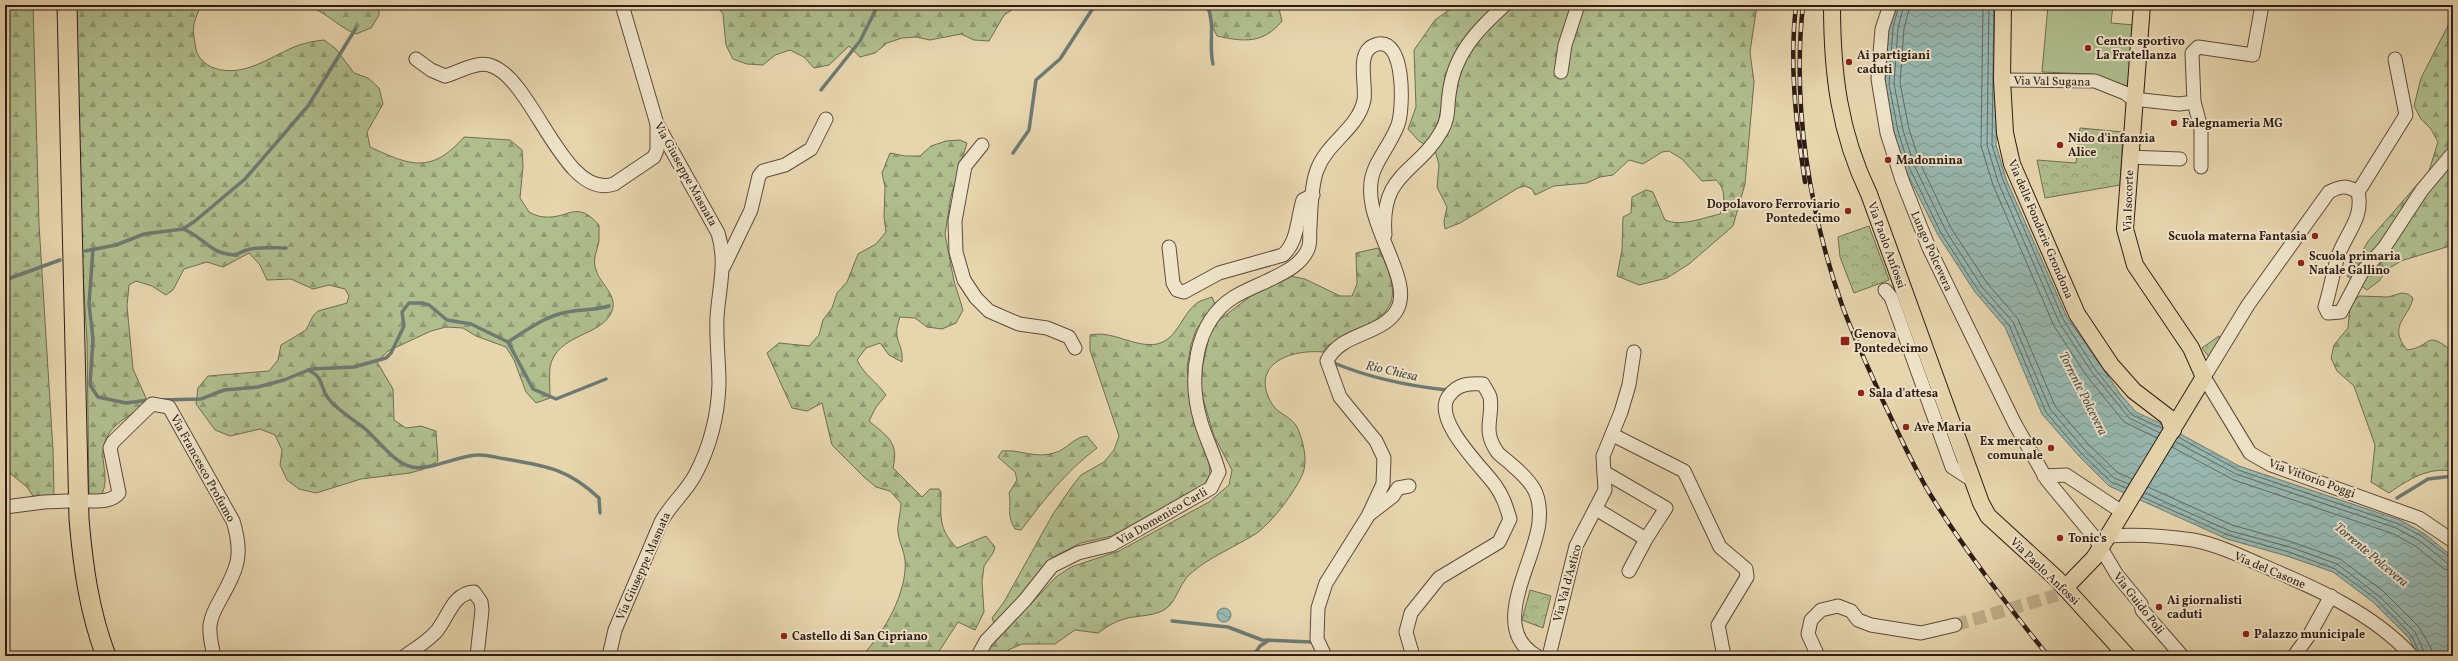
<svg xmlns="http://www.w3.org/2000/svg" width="2458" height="661" viewBox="0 0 2458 661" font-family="Vollkorn,serif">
	<defs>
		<pattern id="forest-firs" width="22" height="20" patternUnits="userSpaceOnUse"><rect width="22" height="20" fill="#b0be8e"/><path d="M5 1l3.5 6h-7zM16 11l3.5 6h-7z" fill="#909a73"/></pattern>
		<pattern id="park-crowns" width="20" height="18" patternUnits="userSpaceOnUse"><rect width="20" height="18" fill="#b0be8e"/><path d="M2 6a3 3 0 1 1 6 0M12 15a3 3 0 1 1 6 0" fill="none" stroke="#909a73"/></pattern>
		<pattern id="water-waves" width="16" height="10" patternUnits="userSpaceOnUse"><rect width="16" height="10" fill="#98b8b1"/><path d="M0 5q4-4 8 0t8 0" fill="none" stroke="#7c958f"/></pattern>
	</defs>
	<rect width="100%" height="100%" fill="#e7d5ae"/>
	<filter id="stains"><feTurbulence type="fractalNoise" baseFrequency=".005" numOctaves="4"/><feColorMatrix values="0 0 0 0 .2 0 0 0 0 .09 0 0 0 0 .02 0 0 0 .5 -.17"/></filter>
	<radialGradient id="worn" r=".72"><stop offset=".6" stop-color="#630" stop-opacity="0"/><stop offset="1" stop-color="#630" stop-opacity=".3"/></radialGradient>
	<g fill="url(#forest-firs)" stroke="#706d50">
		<path d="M5,5H33L39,224L53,450L54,497L33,496L27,487L5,469Z"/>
		<path d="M75,5H201C192,26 192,27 196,49C198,58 205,65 214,68C243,78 268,58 294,47C304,43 314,41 324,40L336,49L354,73L368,78L379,88L383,104L367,132L370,147C409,165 431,175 464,137L510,140L522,150L523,166L520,198L529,212C533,214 539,217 544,217C570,219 576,199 599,225C599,230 599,236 599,241C597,252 592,259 596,270C600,284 618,295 612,311C602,337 557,333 550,367C549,377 550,388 550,398L536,403L526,392L514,360L506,347L476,336L463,328L446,327L431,331L388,351L377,362L393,389L394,420L406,428L421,426L436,431L438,461L424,469L410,473L361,479L316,493L299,489L287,480L280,465L282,450L275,435L260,429L230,436L215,430L196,404L198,388L208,376L269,371L278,360L281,345L306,330L313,316L318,311L347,303L349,296L345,289L329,285L313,289L291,279L267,280L260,265L249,253L223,267L207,262L184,269L173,290L166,295L152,286L136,281L129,285L127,306L133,369L146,398C139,415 115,419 107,437C96,458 112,475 101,496H89L87,340L78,193Z"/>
		<path d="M303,5H379V15L371,28L356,34C336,26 324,9 303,5Z"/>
		<path d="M716,5H1020L1004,15L989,41L974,40L961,34L930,40L916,37L902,38L887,43L875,53L860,57L849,46L829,65L814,68L804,57L790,50L775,55L763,65L747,64L733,59L726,45L723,14Z"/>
		<path d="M1209,5H1278L1282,21C1263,44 1244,42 1217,36L1211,23Z"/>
		<path d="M1456,5H1757L1750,52L1754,82L1745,184L1733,226L1689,264L1667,278L1639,285L1617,276L1622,250L1623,217L1631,213L1632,197L1646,190L1653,192L1665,220C1682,227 1702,218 1720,214C1725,202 1726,189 1716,180L1702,181L1682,159L1669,151L1662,152L1643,164L1629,160L1613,175L1600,177L1587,183L1554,186L1535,195L1532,189L1525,186L1518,188L1460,223L1445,229L1444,221L1447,207L1437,187L1439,165L1435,150L1419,141L1408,129L1416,107L1414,50L1435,20Z"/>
		<path d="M2453,16V245L2401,261L2388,269L2379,281L2367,290L2347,276L2369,240L2429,171L2438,142L2431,129L2421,119L2414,106L2421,78Z"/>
		<path d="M960,140L967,143L951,196L945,234L954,281L963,310L956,323L942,329L927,327L915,318L900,317C891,342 904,342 902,362L889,355L880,343L866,348L857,360C865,376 876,381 886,395L876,407L869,421C888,437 899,442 893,468L922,497L930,489H939L941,492C941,517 938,529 957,548L986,536L995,547L993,553L984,566L982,582L984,612L975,630L958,622L936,656H861C883,636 908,591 905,560C904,550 899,542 898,533C897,524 901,512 901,503L890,491L876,487L864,477L832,445L822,403L807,411L792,408L767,353L779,343L809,346L819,335L823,320L832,308L837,293L847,282L858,254L876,244L886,232L884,217L885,187L882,173L890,153L905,156H920L931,146L946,141Z"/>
		<path d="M1378,248C1413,316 1380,316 1327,346L1323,352C1289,349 1249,365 1272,404C1278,414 1292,417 1297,427C1303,440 1308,460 1303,473C1295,492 1273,521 1257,533C1235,547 1209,557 1190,574C1180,583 1177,599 1168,607C1157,617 1137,615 1124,619C1114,622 1106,627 1098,633L1075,630L1055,644H1022L1008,650L1006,656H982L1056,577L1071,567L1119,551L1209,502L1229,485L1232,470L1214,436L1201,392L1202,369L1209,336L1218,321L1252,295L1290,276L1305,279L1340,296H1352L1357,284L1356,253Z"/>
		<path d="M2402,293L2408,294L2413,298C2409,318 2387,325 2407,350C2433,347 2424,328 2453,352V471C2428,467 2409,479 2389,493L2371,482L2375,445L2354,386L2337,371L2331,358L2334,345L2348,328L2350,306L2359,296L2388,297Z"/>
		<path d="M1212,297L1215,304L1196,330L1191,345L1187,367L1194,418L1209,459L1210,474L1205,484L1112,536L1081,543L1055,556L1046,564L1032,584L994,623L992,618L1004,602L1053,514L1073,485L1081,475L1104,462L1114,450L1119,436L1090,350V335C1113,330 1134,348 1157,344C1178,339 1181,315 1197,303C1201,300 1207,299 1212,297Z"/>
		<path d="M1087,436L1097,448C1066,471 1044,500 1021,530L1015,529C1006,516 1012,506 1009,493L1017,480L1015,472L998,457L1002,451C1020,449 1035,459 1054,453C1067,450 1073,437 1087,436Z"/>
	</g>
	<g fill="url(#park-crowns)" stroke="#706d50">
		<path d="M2080,128L2123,132L2120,185L2045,198L2037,160L2076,163Z"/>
		<path d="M1869,226L1889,280L1854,293L1840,257L1838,237Z"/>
		<path d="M2219,336L2221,339L2209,357L2202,348Z"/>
		<path d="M1530,590L1551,596L1543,628L1522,620Z"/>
	</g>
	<path fill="#b0be8e" stroke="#706d50" d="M2048,5H2113L2111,23L2134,25L2130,87L2091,74L2042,72Z"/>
	<g fill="url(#water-waves)" stroke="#6e7a72">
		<path d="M1896,5H1998L1996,145L2006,179L2067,317L2121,395L2136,412L2164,425L2239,466L2400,520L2425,534L2453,557V656H2418L2409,638L2373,602L2333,572L2287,556L2227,539L2109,486L2078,455L2042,414L2005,327L1975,292L1938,235L1905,169L1894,133L1885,84L1889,26Z"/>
		<circle cx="1224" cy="615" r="7"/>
	</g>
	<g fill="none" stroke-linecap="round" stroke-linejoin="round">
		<g stroke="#646a62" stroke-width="1">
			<path d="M1899,5L1893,27L1889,84L1898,131L1909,167L1941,233L1978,290L2009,325L2046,412L2081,453L2111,482L2126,488"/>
			<path d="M1904,5L1898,28L1894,84L1903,130L1914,165L1946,231L1982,287L2013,322L2050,409L2084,449L2114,478L2129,484"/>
			<path d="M1910,5L1904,29L1900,83L1909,129L1920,163L1951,228L1987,283L2018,319L2055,406L2089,445L2117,472L2132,479"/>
			<path d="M1983,5L1981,146L1993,185L2054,326L2086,375L2124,422L2157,438"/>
			<path d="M1989,5L1987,145L1998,182L2059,322L2091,371L2129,418L2160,433"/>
			<path d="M1994,5L1992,145L2003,180L2063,319L2095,369L2132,415L2162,428"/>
			<path d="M2178,437L2238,470L2399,524L2423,537L2453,560"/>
			<path d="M2176,442L2236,474L2396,528L2420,541L2447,563L2453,565"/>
			<path d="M2172,447L2234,480L2394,534L2417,547L2444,569L2453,571"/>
			<path d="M2148,487L2232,525L2292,542L2340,559L2383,591L2419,627L2431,648L2432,656"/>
			<path d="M2145,493L2230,531L2290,547L2337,564L2379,596L2415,632L2426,656"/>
			<path d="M2142,497L2228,535L2289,552L2335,569L2376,599L2411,635L2421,656"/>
		</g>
		<g stroke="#6e7a72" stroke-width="3.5">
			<path d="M1207,5C1216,25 1208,44 1213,64"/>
			<path d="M821,90L860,41L878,5"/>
			<path d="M1013,153L1029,130L1036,80L1060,59L1095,5"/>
			<path d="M183,229C207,239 209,254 236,255C251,245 269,248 286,248"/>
			<path d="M93,249L89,304L93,339L90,385L98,397L126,403L149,400"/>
			<path d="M85,251L116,245L144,234L183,229L195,221L245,179L308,106L356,28"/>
			<path d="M5,280L60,260"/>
			<path d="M508,342C526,331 542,318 563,313C578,309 593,311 609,306"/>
			<path d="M1334,363C1370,378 1409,386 1447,390"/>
			<path d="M308,370C325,378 319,386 328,398C337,410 351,418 363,427C378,439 392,462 412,467C429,471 457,456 477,455C486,454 497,458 506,459C547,466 568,469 599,498L600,513"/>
			<path d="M159,400L201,399L224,390L258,387L284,380L311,369L354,367L386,358L391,353L404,326L402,312L409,303H422L429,305L447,320L471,324L508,342L533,389L556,399L606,379"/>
			<path d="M2397,498L2428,479L2453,476"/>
			<path d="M1172,621L1228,627L1262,640L1311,642"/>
			<path d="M1253,656L1260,646L1269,640"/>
		</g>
		<path stroke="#c2b08f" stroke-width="13" stroke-dasharray="13 6" stroke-linecap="butt" d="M1955,625L2057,595"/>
		<defs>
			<g id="minor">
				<path d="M1890,5L1882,29L1878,79L1887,133L1902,180L1929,248L2015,424L2047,480L2095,538L2117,575L2141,604L2142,610L2182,656"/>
				<path d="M416,59L431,70L445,76C459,72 478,60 492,66C534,81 564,201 614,184L654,157L657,150V124"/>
				<path d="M1561,72L1565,45L1578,5"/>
				<path d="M2002,80L2095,81L2125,93L2133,99L2179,104L2194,102L2192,53L2198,47L2253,55L2262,5"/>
				<path d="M2194,102L2201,128V167"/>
				<path d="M982,145L965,166L955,221L956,252L964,280L976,298L989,311L1019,324L1047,328L1069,337L1075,348"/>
				<path d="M2453,153L2422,190L2384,248L2362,272L2341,312L2328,313L2325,307C2330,290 2333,273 2338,256C2346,233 2364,218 2358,192C2346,185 2341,186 2329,192L2248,305L2204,377L2250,453L2271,465L2419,518L2453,541"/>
				<path d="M2129,157L2180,159"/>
				<path d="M2358,192L2406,115L2395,59"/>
				<path d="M1385,235C1380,171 1418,174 1442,130C1449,118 1447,108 1449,95C1453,55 1477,30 1505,5"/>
				<path d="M1169,247L1173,283L1177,290L1184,292L1219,273L1283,255C1298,242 1297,219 1303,200L1313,195"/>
				<path d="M724,266L751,210L759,176L763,171L785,165L811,149L826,119"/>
				<path d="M1885,290L1891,297L1952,467L1972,480"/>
				<path d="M1613,435L1684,471L1720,547L1746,569L1747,577L1718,625L1724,656"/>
				<path d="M1604,472L1666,508L1646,539"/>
				<path d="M2044,476L2066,475L2122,512"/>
				<path d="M88,501C98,501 112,502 119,493L110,448L113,442L152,404L169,407L233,521C244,556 237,569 220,600C216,607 211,617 210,625C209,636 212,646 214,656"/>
				<path d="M5,507L44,502L68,501"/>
				<path d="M1596,509L1646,539L1629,571"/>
				<path d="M1371,513L1393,496L1398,488L1409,486"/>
				<path d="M2108,536C2136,534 2166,536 2193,540C2215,544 2239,555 2259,564C2313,587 2372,612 2412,656"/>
				<path d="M405,656C415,649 426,642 435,633C448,619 452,593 474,592L481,602L482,610L477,656"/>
				<path d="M609,656L615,630L661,522C670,505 686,492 695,475C710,447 718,416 719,384C719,362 716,340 717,317C719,288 727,262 718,233L657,124L622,5"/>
				<path d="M978,656L986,641L1025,600L1052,566L1078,553L1111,545L1211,488L1219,472C1214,454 1206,439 1201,422C1188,379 1194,322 1234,297C1244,291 1256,286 1267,281C1281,274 1301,266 1308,249C1311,243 1309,234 1310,227C1311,209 1311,186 1317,170C1327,142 1358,129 1364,100C1367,83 1354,49 1378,44C1405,39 1403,105 1399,121C1396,135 1381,154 1375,168C1353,216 1420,280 1395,313C1378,336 1340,333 1327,361L1340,397L1376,441L1384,458L1383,484L1368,516L1326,583L1318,608L1317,639L1325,656"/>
				<path d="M1413,656L1406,632L1411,613L1439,578L1499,542L1510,519C1506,506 1503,496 1495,485C1482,467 1433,421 1448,397C1457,384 1468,383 1483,384C1485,388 1489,393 1490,397C1494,417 1481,430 1498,453C1502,457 1508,461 1512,465C1532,482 1542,494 1539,522C1536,561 1487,629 1537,656"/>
				<path d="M1549,656L1576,546L1605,490L1603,456L1621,412L1629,385L1634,352"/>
				<path d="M1818,656L1808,634L1811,620L1821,610L1838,606L1851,611L1858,620L1871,625L1921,633L1955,625"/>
				<path d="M2294,656L2310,634L2331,596"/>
			</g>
			<g id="major">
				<path d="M1832,5C1832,73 1839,132 1869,194L1981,503L1988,516L2057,579L2127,656"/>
				<path d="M2003,5L2002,80L2005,133L2012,164L2077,314L2111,365L2134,391L2168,417L2173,430"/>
				<path d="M2065,588L2094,558L2108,536L2204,377L2191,348L2135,265L2125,229L2142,5"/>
			</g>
			<path id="highway" d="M67,5L79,519C83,566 89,611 106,656"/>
		</defs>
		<use href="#minor" stroke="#5e4a3a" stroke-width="15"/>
		<use href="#major" stroke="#301c13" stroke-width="18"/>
		<use href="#highway" stroke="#301c13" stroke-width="21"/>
		<use href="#minor" stroke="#efe4ca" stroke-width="13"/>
		<use href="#major" stroke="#e7d5ae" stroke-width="16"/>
		<use href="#highway" stroke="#e7d5ae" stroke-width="19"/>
		<defs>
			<g id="rail">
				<path d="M1796,5C1789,65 1796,123 1805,182"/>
				<path d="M1803,5C1792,104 1809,211 1842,305C1854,338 1869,369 1883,401C1898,432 1912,464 1930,494C1965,551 2006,603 2048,656"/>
			</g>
		</defs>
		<use href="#rail" stroke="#301c13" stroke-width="4.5"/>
		<use href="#rail" stroke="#efe4ca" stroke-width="3" stroke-dasharray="9" stroke-linecap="butt"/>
	</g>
	<g fill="#8f2418" stroke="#efe4ca" stroke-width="1.5">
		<circle cx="2088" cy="48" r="4"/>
		<circle cx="1849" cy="62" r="4"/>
		<circle cx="2174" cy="123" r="4"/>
		<circle cx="2060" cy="145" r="4"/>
		<circle cx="1888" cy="160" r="4"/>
		<circle cx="1848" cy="211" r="4"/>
		<circle cx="2315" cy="236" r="4"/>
		<circle cx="2301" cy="263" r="4"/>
		<rect x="1840" y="336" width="10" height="10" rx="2"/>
		<circle cx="1861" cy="393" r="4"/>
		<circle cx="1906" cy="427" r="4"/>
		<circle cx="2051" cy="448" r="4"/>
		<circle cx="2060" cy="538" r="4"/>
		<circle cx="2159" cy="607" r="4"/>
		<circle cx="2246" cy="634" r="4"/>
		<circle cx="784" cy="636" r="4"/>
	</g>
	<g text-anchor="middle" stroke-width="4" stroke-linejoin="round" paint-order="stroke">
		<g font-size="12" font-weight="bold" fill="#301c13" stroke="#efe4ca" text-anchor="start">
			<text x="2096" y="45">Centro sportivo<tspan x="2096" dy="14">La Fratellanza</tspan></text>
			<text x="1857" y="59">Ai partigiani<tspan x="1857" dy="14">caduti</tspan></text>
			<text x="2182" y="127">Falegnameria MG</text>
			<text x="2068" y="142">Nido d'infanzia<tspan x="2068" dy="14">Alice</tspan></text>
			<text x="1896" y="164">Madonnina</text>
			<text x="1840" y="208" text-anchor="end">Dopolavoro Ferroviario<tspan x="1840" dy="14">Pontedecimo</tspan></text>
			<text x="2307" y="240" text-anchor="end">Scuola materna Fantasia</text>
			<text x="2309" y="260">Scuola primaria<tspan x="2309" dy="14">Natale Gallino</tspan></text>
			<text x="1854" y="338">Genova<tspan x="1854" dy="14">Pontedecimo</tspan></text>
			<text x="1869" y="397">Sala d'attesa</text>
			<text x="1914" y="431">Ave Maria</text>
			<text x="2043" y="445" text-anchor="end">Ex mercato<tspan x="2043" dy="14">comunale</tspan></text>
			<text x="2068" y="542">Tonic's</text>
			<text x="2167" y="604">Ai giornalisti<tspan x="2167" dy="14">caduti</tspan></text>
			<text x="2254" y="638">Palazzo municipale</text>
			<text x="792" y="640">Castello di San Cipriano</text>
		</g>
		<g font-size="12" fill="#301c13" stroke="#efe4ca">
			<text transform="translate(2052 81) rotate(1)" y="4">Via Val Sugana</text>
			<text transform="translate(686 174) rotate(61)" y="4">Via Giuseppe Masnata</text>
			<text transform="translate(2128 201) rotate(-88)" y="4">Via Isocorte</text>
			<text transform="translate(2041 229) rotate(67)" y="4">Via delle Fonderie Grondona</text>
			<text transform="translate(1887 245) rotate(70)" y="4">Via Paolo Anfossi</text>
			<text transform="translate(1932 251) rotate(66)" y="4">Lungo Polcevera</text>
			<text transform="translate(203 468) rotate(61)" y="4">Via Francesco Profumo</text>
			<text transform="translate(2312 478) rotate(20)" y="4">Via Vittorio Poggi</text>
			<text transform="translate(1162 516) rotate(-30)" y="4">Via Domenico Carli</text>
			<text transform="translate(643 566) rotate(-66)" y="4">Via Giuseppe Masnata</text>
			<text transform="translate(2270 570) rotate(23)" y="4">Via del Casone</text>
			<text transform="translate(2045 571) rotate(44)" y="4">Via Paolo Anfossi</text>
			<text transform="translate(1567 583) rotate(-75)" y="4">Via Val d'Astico</text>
			<text transform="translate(2139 603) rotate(52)" y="4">Via Guido Poli</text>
		</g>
		<g font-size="13" font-style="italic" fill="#4f4b42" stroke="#efe4ca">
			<text transform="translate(1392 370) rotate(13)" y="5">Rio Chiesa</text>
			<text transform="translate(2084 393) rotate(63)" y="5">Torrente Polcevera</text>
			<text transform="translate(2372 554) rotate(40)" y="5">Torrente Polcevera</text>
		</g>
	</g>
	<rect width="2458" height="661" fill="none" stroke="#e7d5ae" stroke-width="20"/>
	<rect x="6" y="6" width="2446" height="649" fill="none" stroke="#301c13" stroke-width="2"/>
	<rect x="10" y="10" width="2438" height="641" fill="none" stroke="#301c13"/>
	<rect width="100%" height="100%" filter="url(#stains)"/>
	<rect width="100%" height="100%" fill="url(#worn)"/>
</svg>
